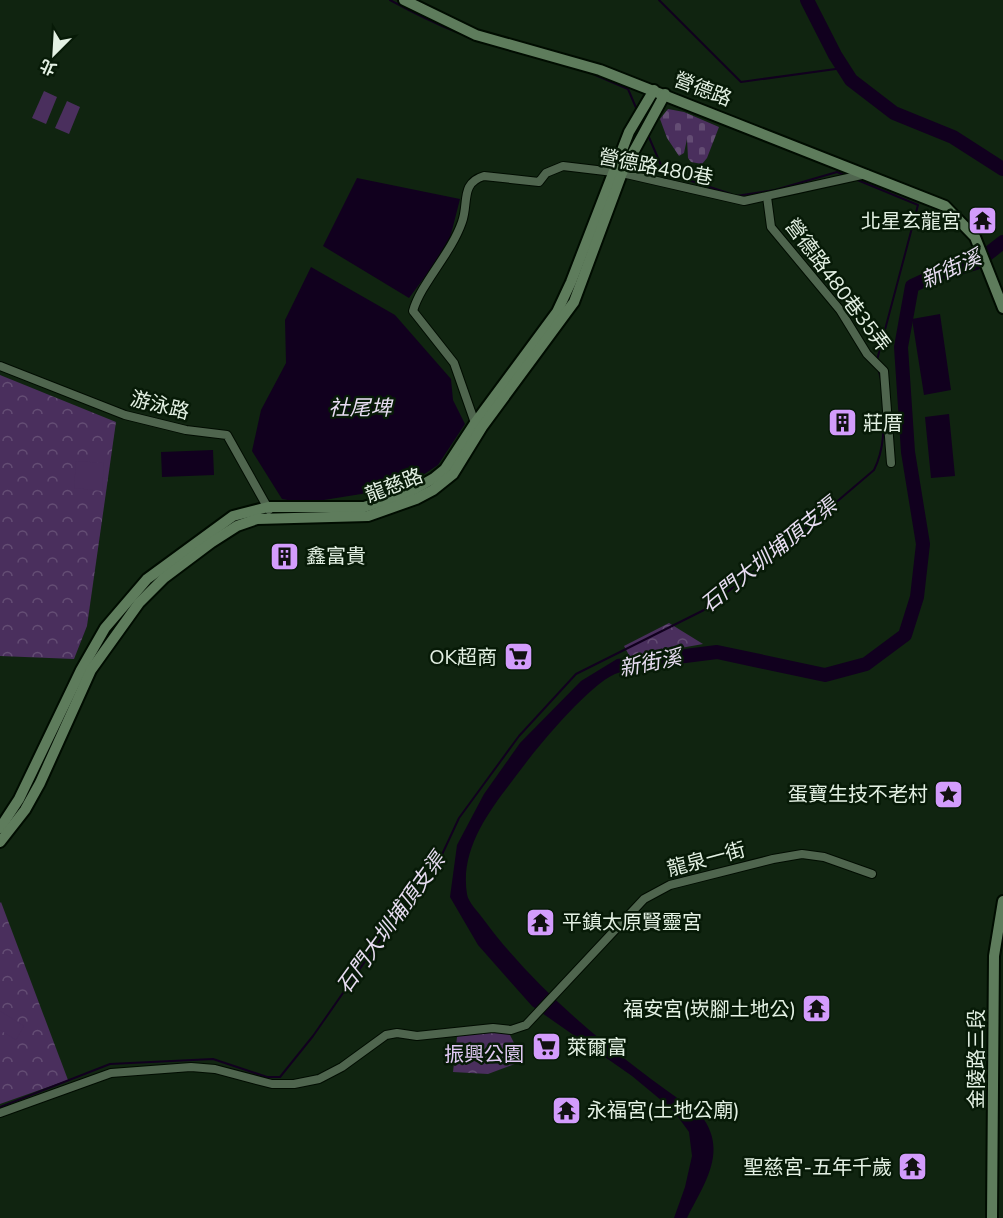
<svg xmlns="http://www.w3.org/2000/svg" width="1003" height="1218" viewBox="0 0 1003 1218" font-family="'Nunito Sans','Noto Sans TC',sans-serif">
	<defs>
		<pattern id="cemetery-stones" width="16" height="16" patternUnits="userSpaceOnUse" patternTransform="scale(1.5)"><rect width="16" height="16" fill="#4a2f5d"/><path d="M2 7V4a2 2 0 0 1 4 0v3zM10 15v-3a2 2 0 0 1 4 0v3z" fill="#644d74"/></pattern>
		<pattern id="park-crowns" width="20" height="18" patternUnits="userSpaceOnUse" patternTransform="scale(1.5)"><rect width="20" height="18" fill="#4a2f5d"/><path d="M2 6a3 3 0 1 1 6 0M12 15a3 3 0 1 1 6 0" fill="none" stroke="#644d74"/></pattern>
	</defs>
	<rect width="100%" height="100%" fill="#102410"/>
	<path fill="url(#cemetery-stones)" d="M668,109L684,112L719,127L707,158L702,164L691,162L688,158L687,139L684,153L679,156L667,138L660,119Z"/>
	<g fill="url(#park-crowns)">
		<path d="M0,375L116,422L87,626L74,659L0,656Z"/>
		<path d="M669,623L703,644L630,657L624,646Z"/>
		<path d="M1,902L68,1080L0,1104V903Z"/>
		<path d="M504,1032L509,1033L523,1061L488,1074L453,1072L457,1037L461,1033Z"/>
	</g>
	<g fill="#4a2f5d">
		<path d="M44,91L57,97L46,124L32,118Z"/>
		<path d="M67,101L80,107L69,134L55,128Z"/>
		<path d="M76,461L104,463L102,491L74,488Z"/>
		<path d="M0,1011L24,1026L16,1040L0,1030Z"/>
	</g>
	<g fill="#11001e">
		<path d="M357,178L460,199L448,246L409,298L323,246Z"/>
		<path d="M311,267L395,315L451,379L453,400L465,424L438,465L405,487L305,503L282,499L252,451L261,410L286,363L285,320Z"/>
		<path d="M940,314L951,390L924,395L912,319Z"/>
		<path d="M949,414L955,476L931,478L925,417Z"/>
		<path d="M213,450L214,475L162,477L161,452Z"/>
		<path d="M688,649L686,660C664,665 636,666 615,674C589,685 539,745 522,768C495,804 459,845 467,894C468,902 479,913 484,920C541,997 621,1059 700,1114C729,1150 705,1182 687,1218H674L685,1187L692,1156L689,1132L673,1110L632,1076L532,1006L478,945L450,897L457,845L484,794L520,743L581,681L617,659Z"/>
	</g>
	<g fill="none" stroke-linecap="round" stroke-linejoin="round">
		<g stroke="#11001e" stroke-width="2">
			<path d="M390,0C436,25 477,43 528,55"/>
			<path d="M659,0L741,82L843,68"/>
			<path d="M586,71L628,89L637,110"/>
			<path d="M648,135L664,172L731,194"/>
			<path d="M855,179L918,205L877,360"/>
			<path d="M736,196L775,190L837,172L847,176"/>
			<path d="M878,368L882,383"/>
			<path d="M0,1107L110,1064L213,1059L267,1077H280L313,1036L428,871L439,861L459,818L519,736L576,674L704,610L766,562L874,470C885,448 884,425 883,401"/>
		</g>
		<g stroke="#11001e" stroke-width="14">
			<path d="M807,0L835,55L851,80L894,113L953,137L1003,169"/>
			<path d="M669,658L717,652L825,675L866,664L905,635L917,597L923,544L908,452L901,347L912,286L940,273L976,263L1003,242"/>
		</g>
		<defs>
			<g id="street">
				<path d="M767,197L771,227L840,310L867,354L884,371L891,463"/>
				<path d="M0,366L125,415L186,430L227,435L269,510"/>
				<path d="M478,425L475,423L454,363L413,311C421,283 451,254 462,222C469,203 460,183 484,176L539,182L546,173L563,166L622,173L744,201L866,174"/>
				<path d="M0,1113L111,1073L191,1067L215,1069L272,1084H294L319,1079L342,1067L386,1035L397,1033L417,1036L493,1028L511,1030L526,1025L644,899L670,885L773,859L802,854L824,857L872,874"/>
			</g>
			<g id="secondary">
				<path d="M404,0L476,35L600,70L945,206L975,237L1003,308"/>
				<path d="M0,828L19,799L81,670L105,628L147,579L233,516L268,507H364L408,493L434,478L445,469L475,423L557,312L571,282L629,132L654,90"/>
				<path d="M0,842L25,810L40,783L91,670L139,603L164,578L212,542L237,526L257,519L368,516L416,499L433,490L453,474L482,427L574,302L622,173L665,94"/>
				<path d="M992,1218L994,956L1003,901"/>
			</g>
		</defs>
		<use href="#street" stroke="#000c00" stroke-width="10"/>
		<use href="#secondary" stroke="#000c00" stroke-width="14"/>
		<use href="#street" stroke="#4f654e" stroke-width="8"/>
		<use href="#secondary" stroke="#5e7c5c" stroke-width="10"/>
	</g>
	<defs>
		<symbol id="temple-square" viewBox="-11 -11 22 22"><rect x="-9" y="-9" width="18" height="18" rx="4" fill="#d39cfc" stroke="#071a07"/><path d="M0-6L5-2H3V0L6.5 2.5H4V6H1.5V3h-3V6H-4V2.5H-6.5L-3 0V-2H-5Z" fill="#111"/></symbol>
		<symbol id="building-square" viewBox="-11 -11 22 22"><rect x="-9" y="-9" width="18" height="18" rx="4" fill="#d39cfc" stroke="#071a07"/><path d="M-4-6H4V6H1V3H-1V6H-4ZM-2.5-4.3h1.7v1.8h-1.7ZM.8-4.3h1.7v1.8H.8ZM-2.5-1h1.7V.8h-1.7ZM.8-1h1.7V.8H.8Z" fill="#111"/></symbol>
		<symbol id="supermarket-square" viewBox="-11 -11 22 22"><rect x="-9" y="-9" width="18" height="18" rx="4" fill="#d39cfc" stroke="#071a07"/><path d="M-6-5.5h2.5l.6 2H6L4.5 2H-2.5L-4.4-4H-6ZM-1.5 3.2a1.3 1.3 0 1 0 .1 0ZM3 3.2a1.3 1.3 0 1 0 .1 0Z" fill="#111"/></symbol>
		<symbol id="sight-square" viewBox="-11 -11 22 22"><rect x="-9" y="-9" width="18" height="18" rx="4" fill="#d39cfc" stroke="#071a07"/><path d="M0-6L1.8-2.2L6-1.7L2.9 1.2L3.7 5.4L0 3.3L-3.7 5.4L-2.9 1.2L-6-1.7L-1.8-2.2Z" fill="#111"/></symbol>
	</defs>
	<g fill-rule="evenodd">
		<use href="#temple-square" x="966" y="204" width="33" height="33"/>
		<use href="#building-square" x="826" y="406" width="33" height="33"/>
		<use href="#building-square" x="268" y="540" width="33" height="33"/>
		<use href="#supermarket-square" x="502" y="640" width="33" height="33"/>
		<use href="#sight-square" x="932" y="778" width="33" height="33"/>
		<use href="#temple-square" x="524" y="906" width="33" height="33"/>
		<use href="#temple-square" x="800" y="992" width="33" height="33"/>
		<use href="#supermarket-square" x="530" y="1030" width="33" height="33"/>
		<use href="#temple-square" x="550" y="1094" width="33" height="33"/>
		<use href="#temple-square" x="896" y="1150" width="33" height="33"/>
	</g>
	<g text-anchor="middle" stroke-width="5" stroke-linejoin="round" paint-order="stroke">
		<g font-size="20" fill="#e3f0e3" stroke="#071a07">
			<text transform="translate(703 89) rotate(21)" y="7">營德路</text>
			<text transform="translate(656 167) rotate(11)" y="7">營德路480巷</text>
			<text transform="translate(838 285) rotate(53)" y="7">營德路480巷35弄</text>
			<text transform="translate(160 405) rotate(14)" y="7">游泳路</text>
			<text transform="translate(394 485) rotate(-21)" y="7">龍慈路</text>
			<text transform="translate(706 859) rotate(-15)" y="7">龍泉一街</text>
			<text transform="translate(976 1059) rotate(-90)" y="7">金陵路三段</text>
		</g>
		<g font-size="20" fill="#e3f0e3" stroke="#071a07" text-anchor="end">
			<text x="961" y="228">北星玄龍宮</text>
			<text x="863" y="430" text-anchor="start">莊厝</text>
			<text x="306" y="563" text-anchor="start">鑫富貴</text>
			<text x="497" y="664">OK超商</text>
			<text x="928" y="801">蛋寶生技不老村</text>
			<text x="562" y="929" text-anchor="start">平鎮太原賢靈宮</text>
			<text x="796" y="1016">福安宮(崁腳土地公)</text>
			<text x="567" y="1054" text-anchor="start">萊爾富</text>
			<text x="587" y="1117" text-anchor="start">永福宮(土地公廟)</text>
			<text x="892" y="1174">聖慈宮-五年千歲</text>
		</g>
		<g font-size="20" fill="#e0c9f3" stroke="#071a07">
			<text x="484" y="1061">振興公園</text>
		</g>
		<g font-size="21" font-style="italic" fill="#e8ddf2" stroke="#071a07">
			<text transform="translate(951 269) rotate(-24)" y="7">新街溪</text>
			<text x="360" y="415">社尾埤</text>
			<text transform="translate(769 555) rotate(-39)" y="7">石門大圳埔頂支渠</text>
			<text transform="translate(650 663) rotate(-11)" y="7">新街溪</text>
			<text transform="translate(391 923) rotate(-54)" y="7">石門大圳埔頂支渠</text>
		</g>
	</g>
	<g transform="translate(54 54) rotate(204)" stroke="#071a07" stroke-width="4.5" paint-order="stroke">
	<path d="M0-4.5L10 22L0 15L-10 22Z" fill="#e3f0e3"/>
	<text y="-9" font-size="16" font-weight="bold" text-anchor="middle" fill="#e3f0e3">北</text>
	</g>
</svg>
